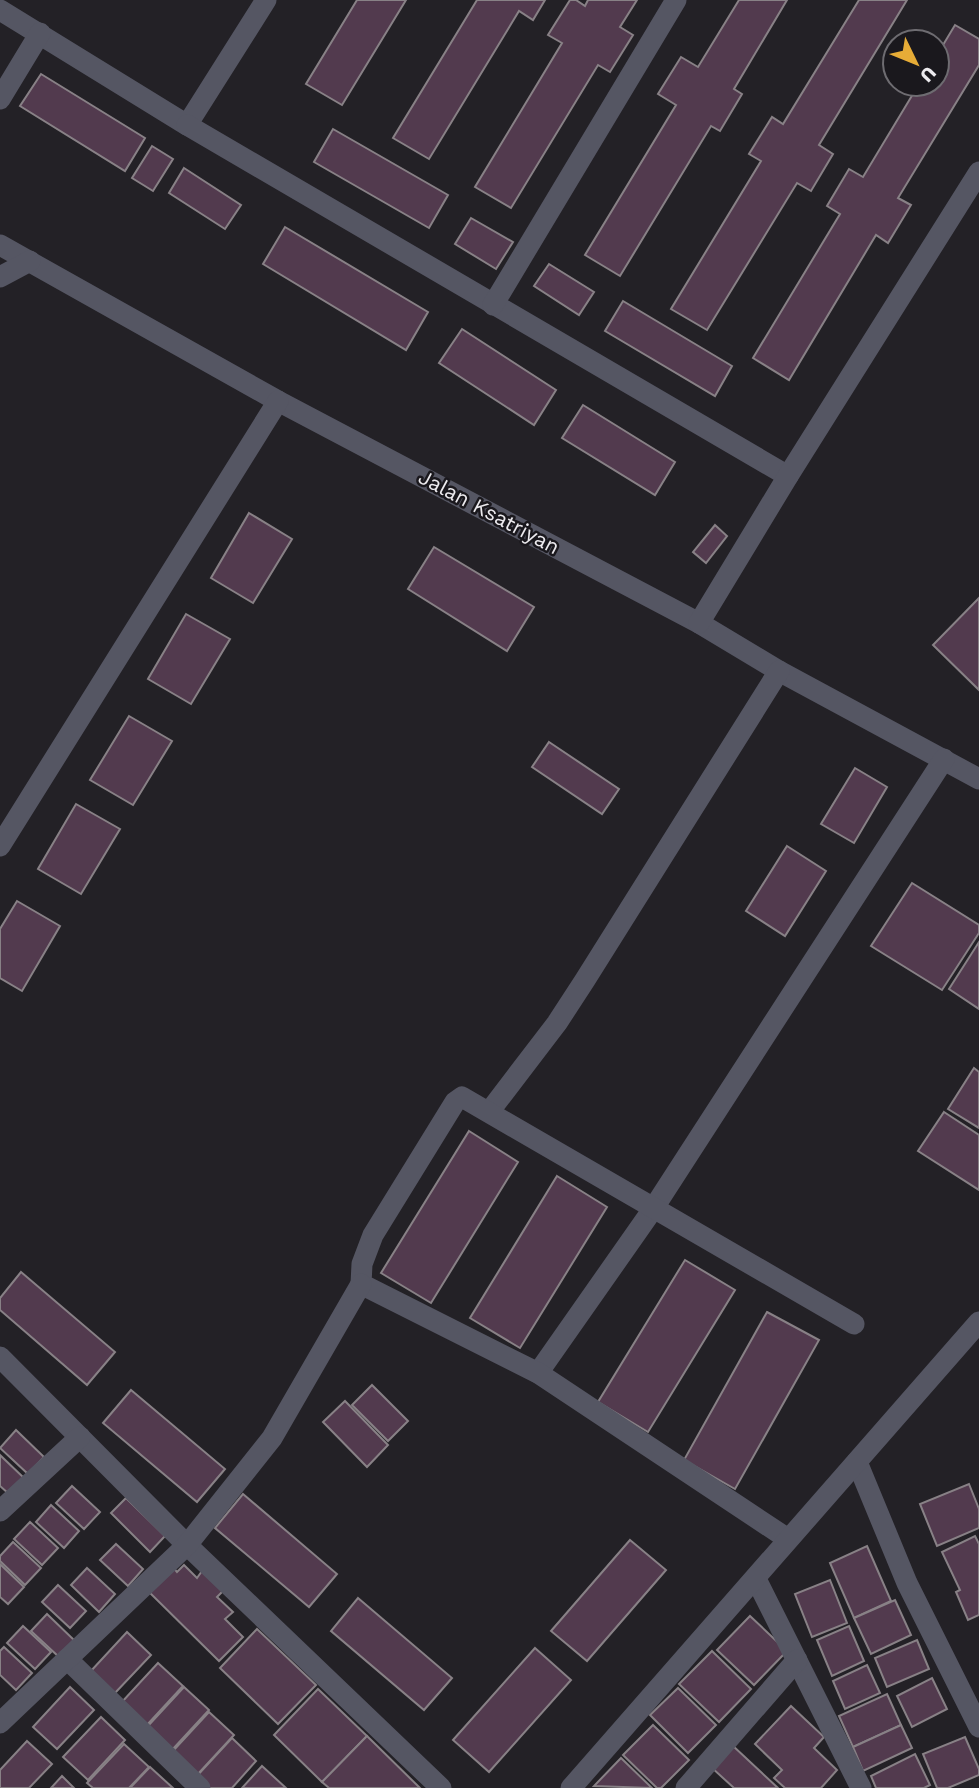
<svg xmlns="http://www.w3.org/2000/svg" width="979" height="1788" viewBox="0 0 979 1788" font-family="'Work Sans',sans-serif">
	<rect width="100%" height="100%" fill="#232126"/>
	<g fill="#523a4e" stroke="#888186" stroke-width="2">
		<path d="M357,0H406L342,105L306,84Z"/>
		<path d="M477,0H545L533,20L519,11L429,159L393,138Z"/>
		<path d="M570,0H576L585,6L588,0H637L620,27L633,35L610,72L598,65L511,208L475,187L562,43L548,35Z"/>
		<path d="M739,0H787L734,89L742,94L720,131L711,126L620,276L585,255L676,105L658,94L681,57L698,67Z"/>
		<path d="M859,0H907L819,145L833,154L811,191L797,183L707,330L671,309L761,161L749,154L772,117L783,124Z"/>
		<path d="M955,25L979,39V65L898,198L911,205L888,243L876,235L789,380L753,358L840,214L827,206L849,169L863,177L919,84H937V55Z"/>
		<path d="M41,74L145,138L125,171L20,106Z"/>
		<path d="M333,129L448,195L429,228L314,162Z"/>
		<path d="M152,146L173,159L153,191L132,178Z"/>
		<path d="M184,168L241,205L225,229L169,193Z"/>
		<path d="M471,218L513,242L496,269L455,244Z"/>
		<path d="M285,227L428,312L406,350L263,264Z"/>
		<path d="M549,264L594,292L579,315L534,286Z"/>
		<path d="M623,301L732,366L715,396L605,331Z"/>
		<path d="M462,329L556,390L534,425L439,363Z"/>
		<path d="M583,405L675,462L655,495L562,438Z"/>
		<path d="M249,513L292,539L253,603L211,578Z"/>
		<path d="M715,525L727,536L706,563L693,552Z"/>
		<path d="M434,547L534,607L507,651L408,589Z"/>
		<path d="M979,598V690L933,645Z"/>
		<path d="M186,614L230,639L191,704L148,679Z"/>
		<path d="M129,716L172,741L133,805L90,780Z"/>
		<path d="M549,742L619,789L602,814L532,767Z"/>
		<path d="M855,768L887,787L854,843L821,824Z"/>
		<path d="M76,804L120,829L81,894L38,869Z"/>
		<path d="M787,846L826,871L785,936L746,911Z"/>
		<path d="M912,883L979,925V933L942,990L871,946Z"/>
		<path d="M17,901L60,926L22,991L0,978V929Z"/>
		<path d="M979,942V1009L949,989Z"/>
		<path d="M974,1068L979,1072V1128L948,1109Z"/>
		<path d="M944,1112L979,1135V1190L918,1151Z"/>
		<path d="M469,1131L518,1162L431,1303L381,1273Z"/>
		<path d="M557,1176L607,1207L520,1348L470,1318Z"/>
		<path d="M685,1260L735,1290L648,1432L598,1402Z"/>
		<path d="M21,1272L115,1352L87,1385L0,1310V1298Z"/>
		<path d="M767,1312L819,1340L735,1489L684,1460Z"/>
		<path d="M372,1385L408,1421L388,1441L352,1405Z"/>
		<path d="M131,1390L225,1469L197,1502L103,1423Z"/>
		<path d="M345,1401L388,1445L367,1467L323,1422Z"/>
		<path d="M16,1430L44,1457L28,1474L0,1448Z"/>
		<path d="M0,1455L24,1478L9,1494L0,1486Z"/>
		<path d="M969,1484L979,1509V1528L937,1546L920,1504Z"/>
		<path d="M72,1486L100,1512L84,1529L56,1503Z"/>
		<path d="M243,1494L337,1574L309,1607L215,1528Z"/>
		<path d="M126,1498L165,1536L150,1552L111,1513Z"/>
		<path d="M51,1505L79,1531L64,1548L36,1522Z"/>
		<path d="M30,1522L58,1548L42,1565L14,1539Z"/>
		<path d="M975,1536L979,1544V1615L968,1620L956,1592L960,1590L942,1552Z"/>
		<path d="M630,1540L666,1570L587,1661L551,1631Z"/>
		<path d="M13,1542L41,1568L25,1585L0,1561V1556Z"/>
		<path d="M116,1544L143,1569L128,1586L100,1560Z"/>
		<path d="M867,1546L891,1601L854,1618L830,1563Z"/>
		<path d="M0,1564L24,1587L8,1604L0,1597Z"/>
		<path d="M184,1565L197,1578L202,1571L223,1591L217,1597L233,1612L225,1619L243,1637L219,1661L148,1591L172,1566L177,1572Z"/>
		<path d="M87,1568L115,1594L99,1612L71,1585Z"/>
		<path d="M830,1580L847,1623L812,1637L795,1594Z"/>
		<path d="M58,1585L86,1611L70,1628L42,1602Z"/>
		<path d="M358,1598L452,1678L424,1710L331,1631Z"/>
		<path d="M895,1600L911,1635L871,1654L854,1618Z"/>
		<path d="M47,1614L75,1641L59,1657L31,1631Z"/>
		<path d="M750,1616L787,1651L754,1685L717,1650Z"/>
		<path d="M23,1626L51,1652L35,1669L7,1643Z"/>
		<path d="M849,1626L864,1661L832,1676L817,1640Z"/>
		<path d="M257,1629L316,1685L278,1724L220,1668Z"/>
		<path d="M127,1632L151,1655L114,1694L90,1672Z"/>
		<path d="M917,1640L929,1669L887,1687L875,1658Z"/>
		<path d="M4,1647L32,1673L16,1690L0,1675V1651Z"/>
		<path d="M535,1648L571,1680L489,1772L453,1740Z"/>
		<path d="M712,1651L751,1689L719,1722L679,1684Z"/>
		<path d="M158,1663L183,1686L146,1726L121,1703Z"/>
		<path d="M867,1665L880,1693L845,1709L833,1681Z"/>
		<path d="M932,1678L947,1709L912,1727L897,1696Z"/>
		<path d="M70,1687L94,1710L57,1749L33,1727Z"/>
		<path d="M184,1687L209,1710L172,1750L147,1727Z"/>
		<path d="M678,1688L716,1725L688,1753L650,1715Z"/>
		<path d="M318,1689L367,1736L322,1782L274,1735Z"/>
		<path d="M887,1694L901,1725L853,1747L839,1716Z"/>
		<path d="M791,1706L824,1737L814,1748L837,1770L821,1788H785L774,1778L782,1770L755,1744Z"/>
		<path d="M209,1712L234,1735L197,1775L172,1752Z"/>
		<path d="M101,1717L125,1740L88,1780L63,1757Z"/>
		<path d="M653,1725L689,1760L661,1788H657L623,1755Z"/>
		<path d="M901,1725L912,1748L863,1771L853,1747Z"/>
		<path d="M367,1736L420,1788H329L322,1782Z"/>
		<path d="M965,1737L979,1769V1775L948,1788H937L923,1754Z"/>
		<path d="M232,1738L256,1761L232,1788H205L195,1778Z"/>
		<path d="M27,1741L52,1764L29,1788H0V1770Z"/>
		<path d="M124,1744L149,1767L129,1788H93L87,1783Z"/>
		<path d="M732,1745L778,1788H734L711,1767Z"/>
		<path d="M915,1754L930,1785L924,1788H876L871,1776Z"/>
		<path d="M621,1758L652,1788L594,1786Z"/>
		<path d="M262,1766L286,1788H242Z"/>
		<path d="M150,1767L173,1788H130Z"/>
		<path d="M62,1776L74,1788H51Z"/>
	</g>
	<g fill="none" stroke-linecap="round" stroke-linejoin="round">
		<g stroke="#555663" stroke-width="21">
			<path d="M0,10L187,125L266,0"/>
			<path d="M0,99L40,33"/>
			<path d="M187,125L788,476"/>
			<path d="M0,245L278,401L699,623L779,671L979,779"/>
			<path d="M0,277L30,261"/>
			<path d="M493,305L676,0"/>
			<path d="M699,623L788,476L979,172"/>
			<path d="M0,846L278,401"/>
			<path d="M489,1112L557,1023L585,980L779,671"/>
			<path d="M0,1357L187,1545L441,1788"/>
			<path d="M538,1373L653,1209L944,759"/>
			<path d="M857,1462L907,1583L979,1727"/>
			<path d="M0,1511L80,1437"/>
			<path d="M788,1539L538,1373L361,1284L362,1264L373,1235L455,1102L462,1097L854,1324"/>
			<path d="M756,1579L861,1788"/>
			<path d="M67,1659L200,1788"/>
			<path d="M0,1723L187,1545L272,1438L361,1284"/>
			<path d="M571,1788L979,1322"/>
			<path d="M686,1788L797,1660"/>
		</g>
	</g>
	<g text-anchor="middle" stroke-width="5" stroke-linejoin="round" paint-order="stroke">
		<g font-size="21" fill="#eceaee" stroke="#1a181d">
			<text transform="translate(489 512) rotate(28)" y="7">Jalan Ksatriyan</text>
		</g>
	</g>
	<g transform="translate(916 63) rotate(133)"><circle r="33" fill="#1a181d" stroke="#6e6c71" stroke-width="2"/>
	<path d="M0-5L12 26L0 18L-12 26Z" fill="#e7ac37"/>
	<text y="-10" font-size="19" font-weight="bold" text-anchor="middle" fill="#eceaee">U</text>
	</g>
</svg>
